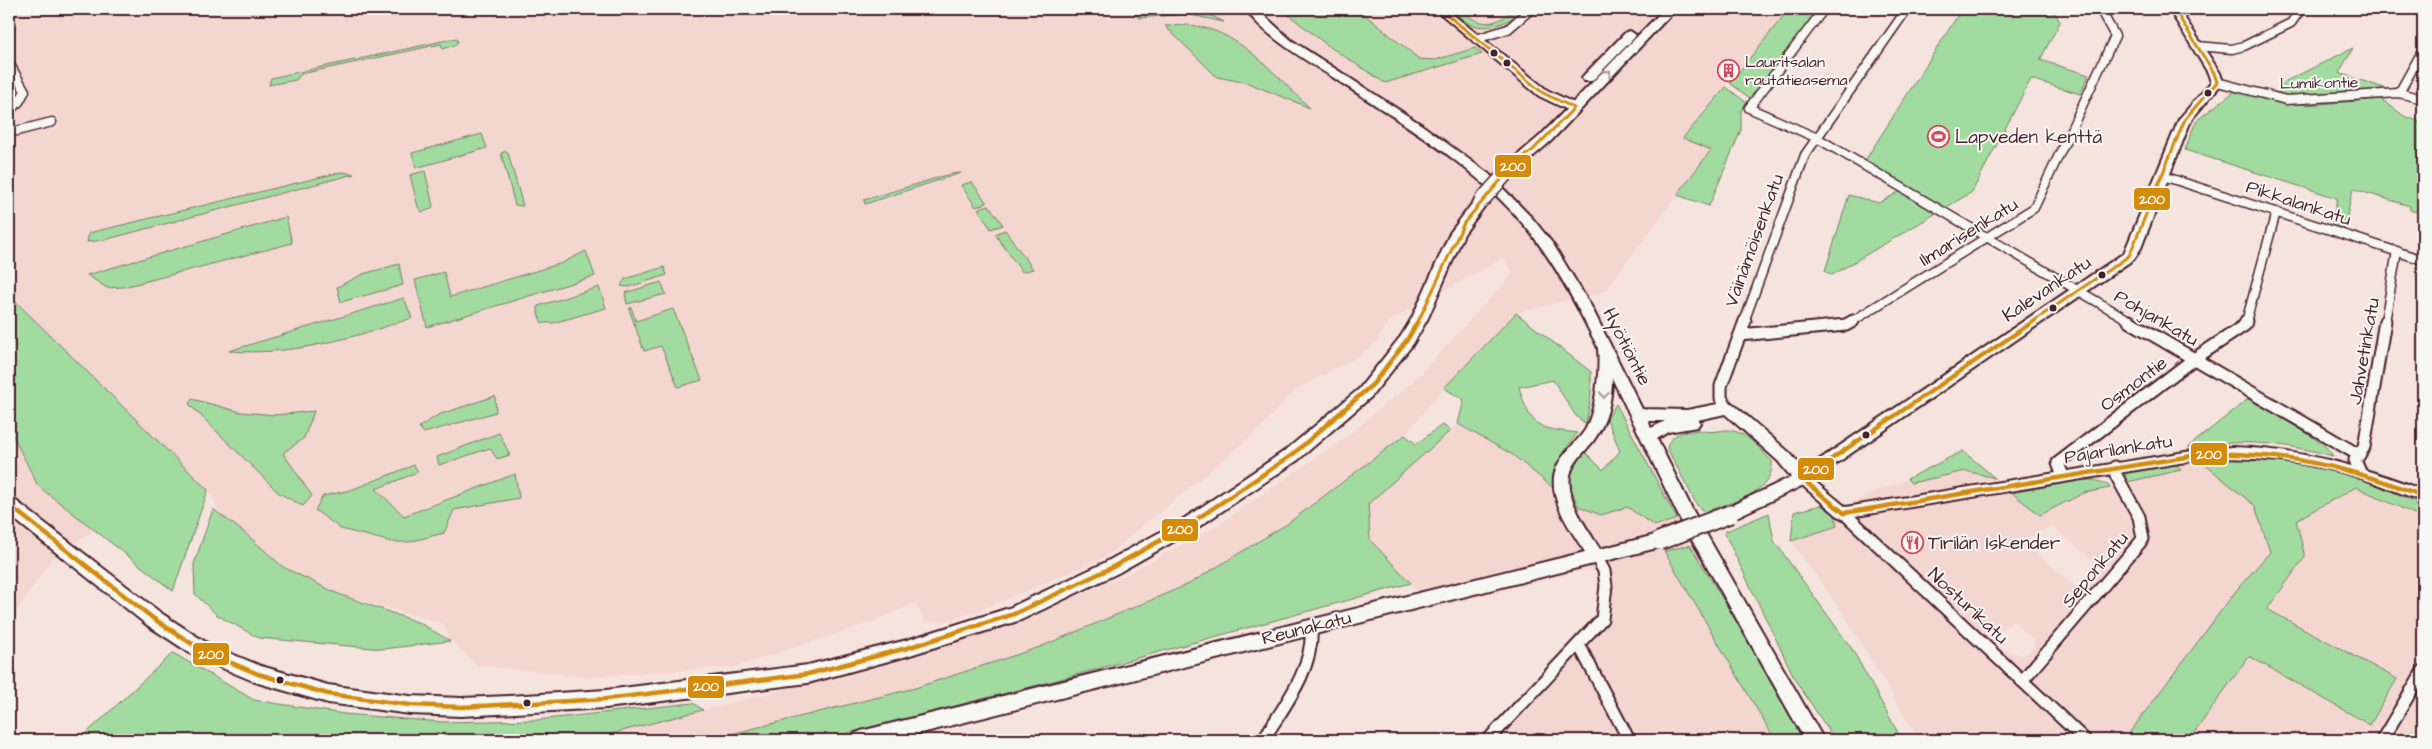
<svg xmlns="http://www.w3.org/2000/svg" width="2432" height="749" viewBox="0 0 2432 749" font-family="'Architects Daughter',sans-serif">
	<rect width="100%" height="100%" fill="#f5e3de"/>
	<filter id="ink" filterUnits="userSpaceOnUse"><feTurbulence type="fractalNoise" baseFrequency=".02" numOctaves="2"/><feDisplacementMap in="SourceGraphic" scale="10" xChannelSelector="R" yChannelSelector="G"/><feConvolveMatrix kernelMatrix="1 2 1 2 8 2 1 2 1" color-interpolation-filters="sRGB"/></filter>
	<g filter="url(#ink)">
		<g fill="#f4d6d0" fill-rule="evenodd">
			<path d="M9,9H1789L1683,138L1711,150L1605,291L1516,313L1444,388L1405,435L1287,524L1189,584L1040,647L915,688L707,740H587L900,660L1023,619L1125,575L1217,526L1346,437L1418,377L1513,273L1503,258L1391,320L1373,346L1359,356L1297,389L1251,437L1105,557L998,603L952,620L925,622L915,603L872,622L735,667L586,677L476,665L449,638L444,624L300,583L229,533L210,492L9,301V168L16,149L9,150V85L13,90L11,74L9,73Z"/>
			<path d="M1458,424L1513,455L1578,506L1601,515L1627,507L1655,526L1677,519L1690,545L1808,740H1506L1498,722L1595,617L1600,601L1602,571H1580L1434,608L1370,540L1368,504L1400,473Z"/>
			<path d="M9,432L13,436L38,486L94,530L52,558L12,617H9Z"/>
			<path d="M1963,451L2040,515L2084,493L2110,489L2108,484L2127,482L2125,475L2129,471L2230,458L2325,468L2357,477L2423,505V740H1919L1843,613L1791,541L1794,512L1821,505L1841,507L1907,479ZM2052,526L2101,567L2080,591L2023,541ZM2014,622L2036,643L2029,652L2023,655L2003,650L1988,636Z"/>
		</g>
		<g fill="#a2db9f" stroke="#767d65">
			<path d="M1144,9H1198L1224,22L1186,14L1138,18L1134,10Z"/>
			<path d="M1281,9H1358L1419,59L1435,60L1475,48L1482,54L1385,83L1327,45Z"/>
			<path d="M1451,9H1459C1480,27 1493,27 1514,10L1517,14C1506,25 1481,32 1466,22C1461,19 1456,13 1451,9Z"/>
			<path d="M1789,9H1818L1751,99L1730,83Z"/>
			<path d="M1962,9H2053L2060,22L2040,60L2089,75L2080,94L2031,79L1972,192L1832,275L1825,271L1849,195L1879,203L1906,188L1864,162Z"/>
			<path d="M1165,26C1175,26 1186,24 1196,26C1242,33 1277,77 1310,108L1248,83L1217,77Z"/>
			<path d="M457,38L458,42L455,45L443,49L441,44L301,74L296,80L269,85L271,78Z"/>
			<path d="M2353,48L2339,73L2390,90L2292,97L2278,95L2282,83Z"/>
			<path d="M1726,87L1747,103L1741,111V130L1709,206L1677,195L1711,150L1683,138Z"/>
			<path d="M2235,91L2273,101L2308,105L2381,99L2404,116L2423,123V214L2410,210V206L2353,189L2344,229L2332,225L2337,198L2185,150L2196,121Z"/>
			<path d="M482,134L487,148L416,168L412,153Z"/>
			<path d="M506,151L508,153L523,206L515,205L501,153Z"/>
			<path d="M425,171L433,206L431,209L422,212L418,207L410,175Z"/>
			<path d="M342,172L354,174L104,240L87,242L89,233Z"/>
			<path d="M961,173L865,204L864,200L950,174Z"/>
			<path d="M972,182L987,203L976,207L961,185Z"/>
			<path d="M989,205L1003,225L991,229L978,209Z"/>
			<path d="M286,217L292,243L124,287L107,288L87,275Z"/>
			<path d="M1005,230L1033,269L1022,272L995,234Z"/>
			<path d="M586,251L595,276L427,327L415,280L444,272L450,297L562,263Z"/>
			<path d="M399,264L403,285L341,302L337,287L363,274Z"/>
			<path d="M664,267L667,275L629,287L621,286L625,279Z"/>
			<path d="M661,282L666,294L627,304L625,293Z"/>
			<path d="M599,287L606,308L553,323H542L538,314V306Z"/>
			<path d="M9,295L208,490L173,591L38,486L13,436L9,432Z"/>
			<path d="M404,298L412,318C352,338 293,356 229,351Z"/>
			<path d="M631,307L636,321L673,309L702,380L678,387L661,346L644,351L629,309Z"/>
			<path d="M1516,313L1591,372V394L1586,424L1576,416L1553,380L1519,387C1531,428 1537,428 1577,433L1563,453L1552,487L1513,455L1458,424L1464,400L1444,388Z"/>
			<path d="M495,396L496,412L424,433L419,427L438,415Z"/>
			<path d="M192,399L241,412L275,415L314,411L304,438L283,453L312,496L303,506L279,493L189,404Z"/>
			<path d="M2248,399C2267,410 2326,440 2333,456C2281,442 2242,439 2188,447Z"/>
			<path d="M1616,404L1677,519L1655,526L1627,507L1601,515L1578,506C1567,478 1565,475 1585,452L1603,470L1620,451L1607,419Z"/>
			<path d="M1442,425L1451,430L1368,504L1370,540L1411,583L1046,683L820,740H707L915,688L1040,647L1189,584L1287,524L1405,435L1416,444Z"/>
			<path d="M1699,430C1710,433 1716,431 1726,430C1746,430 1759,449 1772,461C1774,495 1730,502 1704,512L1697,505L1667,448C1671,432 1685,432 1699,430Z"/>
			<path d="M499,433L510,455L497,459L490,448L439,465L437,457Z"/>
			<path d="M1963,451L1995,478L1966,471L1911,483L1907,479Z"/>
			<path d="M2230,458C2273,459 2315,464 2356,477C2379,485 2401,496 2423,505V518L2356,487L2296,520L2305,557L2267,609L2397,679L2370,725L2249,656L2189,740H2124L2239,587L2270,552L2255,506L2202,462Z"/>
			<path d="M2176,464L2181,470L2127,482L2125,475L2129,471Z"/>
			<path d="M414,465L418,472L376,489L404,516L515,474L519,498L454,510L444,533L409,542H392L341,529L315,510L323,496L351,490Z"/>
			<path d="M2081,480H2094L2108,484L2110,488L2084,493L2040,515L2012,493Z"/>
			<path d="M1821,505L1835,515L1837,526L1791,541L1794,512Z"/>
			<path d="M213,509L245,533L283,567L336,593L420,623L450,641L383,649L259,638L217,615L195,594L194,564Z"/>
			<path d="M1769,513L1774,541L1852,649L1902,740H1835L1796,681L1724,532Z"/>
			<path d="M1690,545L1808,740H1775L1664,551Z"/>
			<path d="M173,653L254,700L344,714L442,722L537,720L693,703L703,710L587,740H79Z"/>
		</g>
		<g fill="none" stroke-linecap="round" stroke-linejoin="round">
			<defs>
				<g id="minor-far1">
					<path d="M1824,9L1749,108L1817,138L2132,322"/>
					<path d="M1476,39L1508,29L1531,9"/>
					<path d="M2197,46L2232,49L2244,46L2291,23L2301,9"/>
					<path d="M9,63L25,91L19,102L9,111"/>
					<path d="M2217,82L2286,100L2399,93L2423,99"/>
					<path d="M2399,93L2423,50"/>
					<path d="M9,133L52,122"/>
					<path d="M2163,176L2423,260"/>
					<path d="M2420,259L2423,248"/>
					<path d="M1744,322L1805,155L1907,9"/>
					<path d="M1851,322L2034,208L2115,36L2100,9"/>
					<path d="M2246,322L2276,212"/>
					<path d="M2385,322L2397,251"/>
				</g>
				<g id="minor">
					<path d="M2129,321L2359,455L2355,460L2360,472"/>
					<path d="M1740,335L1846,325L1853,321"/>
					<path d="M1728,408L1721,398V386L1745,321"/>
					<path d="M2359,455L2364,447L2385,321"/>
					<path d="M2063,476L2058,463L2191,361L2245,325L2246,321"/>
					<path d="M1844,513L2085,740"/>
					<path d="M1579,645L1629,740"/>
					<path d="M2022,681L2143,539L2139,517L2116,475L2115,467"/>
					<path d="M1263,740C1284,706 1315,668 1311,626"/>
					<path d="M1488,740L1602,619L1606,586L1604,571L1596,556"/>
					<path d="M2382,740L2423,671"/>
				</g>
				<path id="tertiary" d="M2233,447C2300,449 2361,466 2423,490V501C2403,495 2383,485 2362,478C2310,462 2259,456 2204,459L1844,518L1839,517L1795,479L1797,475H1807L1846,507L2204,449Z"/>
				<g id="secondary">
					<path d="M1246,9H1257L1291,40L1422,125L1489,174L1533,219L1553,244L1591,306L1642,409L1687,410L1728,402L1733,404L1790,453L1804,470L2124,253L2179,119L2211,82L2208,73L2169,9H2179L2220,73L2223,82L2191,120L2141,248L2134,259L1808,483L1730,520L1724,519L1722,514L1724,509L1791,477L1778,461L1725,414L1698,420L1700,423L1697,427L1668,432L1657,439L1692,509L1824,740H1805L1679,517L1612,378C1612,400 1607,422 1594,440C1586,451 1573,461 1570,475C1566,502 1587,528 1600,549L1659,534L1665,536L1667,541L1665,546L894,740H852L854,734L861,731L1585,552C1571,531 1551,503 1554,477C1557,457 1575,445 1585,430C1596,411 1600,369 1598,349C1597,344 1592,337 1590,332C1576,304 1561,276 1543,250C1492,175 1408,127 1334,78C1309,62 1261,34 1246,9ZM1648,421H1665L1651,428Z"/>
					<path d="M1435,9H1446L1547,90L1578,105L1580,108L1578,111H1570L1539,96Z"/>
				</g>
				<g id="primary">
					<path d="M1664,9H1676L1551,141L1515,172H1505L1503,169L1505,166L1541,135Z"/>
					<path d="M1630,31L1636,35L1634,38L1592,81H1584L1582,78L1584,75L1626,32Z"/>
					<path d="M1482,196L1489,200L1464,234L1428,318L1413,344L1371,397L1298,460L1194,530L1118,573L1021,620L907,656L808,683L606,708L461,716L410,714L328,703L258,683L196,657L147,625L9,515V498L15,500L161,613L210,645L261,666L328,685L410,696L461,698L509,696L606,690L808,665L907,640L1009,608L1104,563L1182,520L1286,450L1359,389L1401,336L1412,318L1450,233L1477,197Z"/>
				</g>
			</defs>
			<use href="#minor-far1" stroke="#4a1f2b" stroke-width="11"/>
			<use href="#minor" stroke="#4a1f2b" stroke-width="15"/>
			<use href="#tertiary" stroke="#4a1f2b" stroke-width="4"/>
			<use href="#secondary" stroke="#4a1f2b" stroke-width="4"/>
			<use href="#primary" stroke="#4a1f2b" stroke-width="4"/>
			<use href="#minor-far1" stroke="#f6f6f2" stroke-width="8"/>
			<use href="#minor" stroke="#f6f6f2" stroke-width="11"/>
			<use href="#tertiary" fill="#f6f6f2" fill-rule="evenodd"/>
			<use href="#secondary" fill="#f6f6f2" fill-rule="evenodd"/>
			<use href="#primary" fill="#f6f6f2" fill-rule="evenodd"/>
			<defs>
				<path id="secondary-bridge" d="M1659,541L1730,514"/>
				<path id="primary-bridge" d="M1482,200L1510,169"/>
			</defs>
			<use href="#secondary-bridge" stroke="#4a1f2b" stroke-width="21" stroke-linecap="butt"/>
			<use href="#primary-bridge" stroke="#4a1f2b" stroke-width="17" stroke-linecap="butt"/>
			<use href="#secondary-bridge" stroke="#f6f6f2" stroke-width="17"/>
			<use href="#primary-bridge" stroke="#f6f6f2" stroke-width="14"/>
			<defs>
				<g id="bus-1-far1">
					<path d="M1418,322L1464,223L1517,161L1533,150L1574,108L1543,93L1440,9"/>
					<path d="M2032,322L2129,256L2185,119L2217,82L2214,73L2174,9"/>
				</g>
				<g id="bus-1">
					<path d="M2034,321L1802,479L1844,513L2204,454C2284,452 2349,467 2423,496"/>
					<path d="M9,505L154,619L203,651L258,674L328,694L410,705L461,707L606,699L808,674L907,648L1014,614L1111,568L1188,525L1292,455L1373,384L1407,340L1418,321"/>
				</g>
			</defs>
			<use href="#bus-1-far1" stroke="#f6f6f2" stroke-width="6"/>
			<use href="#bus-1" stroke="#f6f6f2" stroke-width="8"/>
			<use href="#bus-1-far1" stroke="#d48b09" stroke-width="3"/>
			<use href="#bus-1" stroke="#d48b09" stroke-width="4.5"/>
		</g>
		<defs><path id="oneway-chevron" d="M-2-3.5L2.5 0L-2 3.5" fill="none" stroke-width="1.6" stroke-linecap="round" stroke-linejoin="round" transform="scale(1.25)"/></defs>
		<g stroke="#a99598">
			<use href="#oneway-chevron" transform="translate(1608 73) rotate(-46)"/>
			<use href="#oneway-chevron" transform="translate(1604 395) rotate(97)"/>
		</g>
	</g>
	<defs>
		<symbol id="building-ring" viewBox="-11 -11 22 22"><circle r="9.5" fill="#f6f6f2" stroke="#d1495b" stroke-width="1.5"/><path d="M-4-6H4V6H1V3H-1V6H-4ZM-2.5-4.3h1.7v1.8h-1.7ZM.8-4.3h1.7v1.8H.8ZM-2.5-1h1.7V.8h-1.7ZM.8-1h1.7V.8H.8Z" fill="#d1495b"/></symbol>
		<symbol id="stadium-ring" viewBox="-11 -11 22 22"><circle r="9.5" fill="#f6f6f2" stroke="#d1495b" stroke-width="1.5"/><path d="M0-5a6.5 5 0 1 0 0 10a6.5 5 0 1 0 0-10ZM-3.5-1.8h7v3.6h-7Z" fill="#d1495b"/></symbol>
		<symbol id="restaurant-ring" viewBox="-11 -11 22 22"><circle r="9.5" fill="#f6f6f2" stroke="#d1495b" stroke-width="1.5"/><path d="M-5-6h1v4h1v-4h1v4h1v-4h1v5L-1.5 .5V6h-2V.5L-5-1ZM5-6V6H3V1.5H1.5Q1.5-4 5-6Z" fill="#d1495b"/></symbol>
	</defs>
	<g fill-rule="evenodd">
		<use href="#building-ring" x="1716" y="58" width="25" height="25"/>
		<use href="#stadium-ring" x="1926" y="124" width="25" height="25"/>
		<use href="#restaurant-ring" x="1900" y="530" width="25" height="25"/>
	</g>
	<g fill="#4a1f2b" stroke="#f6f6f2" stroke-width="2">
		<circle cx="1494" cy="53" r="4.5"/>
		<circle cx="1507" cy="63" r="4.5"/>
		<circle cx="2208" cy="93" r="4.5"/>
		<circle cx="2102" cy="275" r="4.5"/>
		<circle cx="2053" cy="308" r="4.5"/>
		<circle cx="1866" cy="435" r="4.5"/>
		<circle cx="280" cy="680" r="4.5"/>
		<circle cx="527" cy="703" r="4.5"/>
	</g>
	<g text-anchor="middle" stroke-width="4" stroke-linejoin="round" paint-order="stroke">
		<g font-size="16" fill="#4a1f2b" stroke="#f6f6f2" text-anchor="start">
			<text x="1745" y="67">Lauritsalan<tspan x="1745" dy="18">rautatieasema</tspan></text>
		</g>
		<g font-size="16" fill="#4a1f2b" stroke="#f6f6f2">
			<text transform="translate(2319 82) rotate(-1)" y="6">Lumikontie</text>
		</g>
		<g font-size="19" fill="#4a1f2b" stroke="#f6f6f2" text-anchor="start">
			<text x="1955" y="143">Lapveden kenttä</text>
			<text x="1928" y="549">Tirilän Iskender</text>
		</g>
		<g font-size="19" fill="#4a1f2b" stroke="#f6f6f2">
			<text transform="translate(2299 202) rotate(18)" y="7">Pikkalankatu</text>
			<text transform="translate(1968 231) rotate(-32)" y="7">Ilmarisenkatu</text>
			<text transform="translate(1753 240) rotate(-70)" y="7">Väinämöisenkatu</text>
			<text transform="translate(2046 288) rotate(-34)" y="7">Kalevankatu</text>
			<text transform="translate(2157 317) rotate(30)" y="7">Pohjankatu</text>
			<text transform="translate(1628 346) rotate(63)" y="7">Hyötiöntie</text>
			<text transform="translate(2363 351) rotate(-80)" y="7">Jahvetinkatu</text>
			<text transform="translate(2133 383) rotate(-37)" y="7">Osmontie</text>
			<text transform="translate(2118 448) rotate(-9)" y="7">Pajarilankatu</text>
			<text transform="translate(2094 569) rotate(-50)" y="7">Seponkatu</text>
			<text transform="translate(1969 605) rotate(43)" y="7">Nosturikatu</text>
			<text transform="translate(1306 627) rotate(-14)" y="7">Reunakatu</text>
		</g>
	</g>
	<g stroke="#f6f6f2" stroke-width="2">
		<rect x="1494" y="154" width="38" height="24" rx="5" fill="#d48b09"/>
		<rect x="2133" y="187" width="38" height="24" rx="5" fill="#d48b09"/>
		<rect x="2190" y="442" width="38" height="24" rx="5" fill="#d48b09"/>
		<rect x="1797" y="457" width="38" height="24" rx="5" fill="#d48b09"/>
		<rect x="1161" y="518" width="38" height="24" rx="5" fill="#d48b09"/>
		<rect x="192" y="642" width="38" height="24" rx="5" fill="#d48b09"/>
		<rect x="687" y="675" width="38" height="24" rx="5" fill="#d48b09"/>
	</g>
	<g font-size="14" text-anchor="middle" font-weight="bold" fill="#fff">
		<text x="1513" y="171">200</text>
		<text x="2152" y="204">200</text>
		<text x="2209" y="459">200</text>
		<text x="1816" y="474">200</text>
		<text x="1180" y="534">200</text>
		<text x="211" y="659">200</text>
		<text x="706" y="691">200</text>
	</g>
	<rect width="2432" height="749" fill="none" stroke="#f6f6f2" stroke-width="30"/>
	<rect x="15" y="15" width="2402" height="719" fill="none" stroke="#4a1f2b" stroke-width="2" filter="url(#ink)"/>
</svg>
